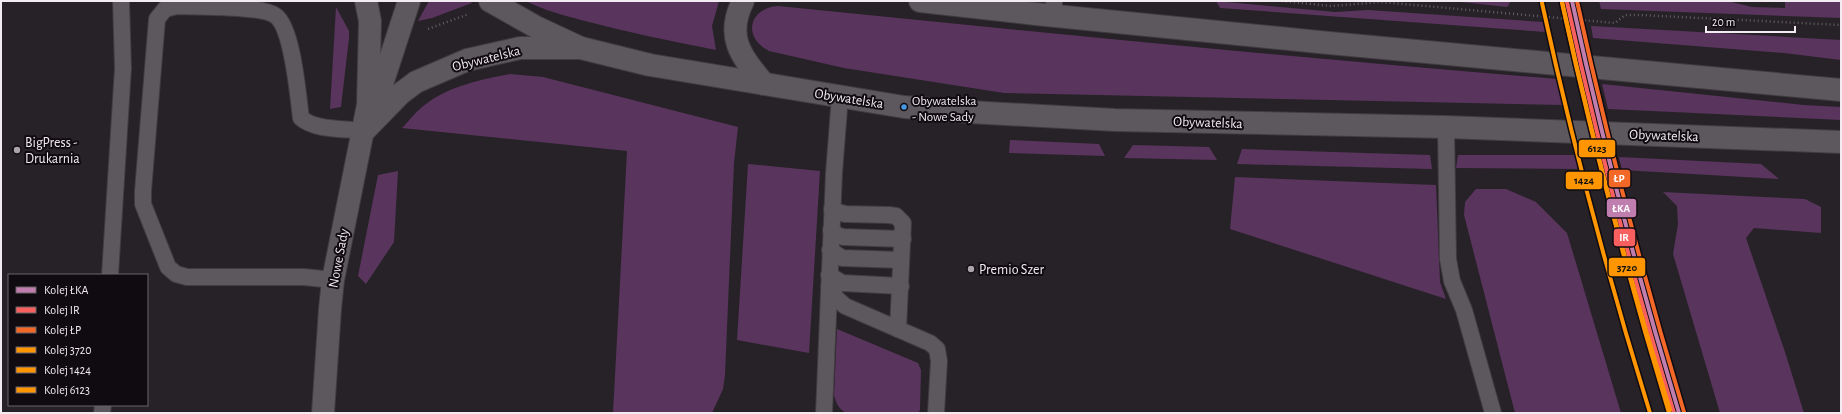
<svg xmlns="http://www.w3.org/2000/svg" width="1842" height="414" viewBox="0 0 1842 414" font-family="'Alegreya Sans',sans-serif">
	<rect width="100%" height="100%" fill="#272227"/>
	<g fill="#59345d">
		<path d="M429,1H470L472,3L432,18L418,21Z"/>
		<path d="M526,1H719L712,26L716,50C671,41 626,32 581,20C563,15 543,10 526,1Z"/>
		<path d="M1216,1L1335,12L1368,10L1543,22L1545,32L1220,8Z"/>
		<path d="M1452,1H1511L1507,7Z"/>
		<path d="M1599,1H1727L1752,7L1785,8V1H1841V18L1601,9Z"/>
		<path d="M778,6C1038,32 1297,58 1557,79L1564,105L1004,93L844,68L769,51C742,37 749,8 778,6Z"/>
		<path d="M336,7L349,31V38L341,107L330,109Z"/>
		<path d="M1591,26L1841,40V60L1784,53L1593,38Z"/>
		<path d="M510,74L543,77L738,127L734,163L725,375L723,389L712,413H613L627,151L402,128C410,120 417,110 426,104C449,86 483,79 510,74Z"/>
		<path d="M1602,84L1804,105L1841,107V120L1608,109Z"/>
		<path d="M1010,140L1099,144L1105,156L1009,153Z"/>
		<path d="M1133,145L1209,147L1217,160L1124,158Z"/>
		<path d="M1242,149L1430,155L1432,169L1237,164Z"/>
		<path d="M1458,155H1575L1578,169L1456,168Z"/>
		<path d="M1619,157L1761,164L1779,179L1622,170Z"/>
		<path d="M748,164L820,171L809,353L737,340Z"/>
		<path d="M398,171L394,242L366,284L358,276L378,175Z"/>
		<path d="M1235,177L1436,185L1440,282L1446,299L1230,229Z"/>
		<path d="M1476,189H1506L1536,202L1567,233L1621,413H1515L1464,215L1465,202Z"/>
		<path d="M1663,192L1805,199L1821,207V233L1754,228L1746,238L1785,352L1804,413H1720L1673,254L1678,224L1677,206Z"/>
		<path d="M837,329L918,363L921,370L920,410L918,413H846C838,408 836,403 834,395Z"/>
	</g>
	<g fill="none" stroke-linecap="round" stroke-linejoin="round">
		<defs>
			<g id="service">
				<path d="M1054,16V1"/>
				<path d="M1446,127L1448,259L1452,281L1464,310L1493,413"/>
				<path d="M832,209L838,212L845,214L889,215L896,216L903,223L898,329"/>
				<path d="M831,230L837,235L843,237L903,239"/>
				<path d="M830,250L842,258L901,260"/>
				<path d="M110,275L123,68L121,1"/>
				<path d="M829,275L842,283L901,286"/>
				<path d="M333,280L304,277H187L176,274L168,267L143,204V191L157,19L165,9L177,6C198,7 262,5 276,16C293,29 298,97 301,118C316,131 345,128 364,131"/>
				<path d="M829,287L837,299L845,306L930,343L937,349L939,361L936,413"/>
				<path d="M102,413L103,405"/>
				<path d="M824,413L834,173L840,96"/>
			</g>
			<g id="minor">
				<path d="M371,101L382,84L409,1"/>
				<path d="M364,131L400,94L416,82L467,60L520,48H581"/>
				<path d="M323,413L330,309L333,280L368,105L370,21L366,1"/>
			</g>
			<g id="secondary">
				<path d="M490,1L536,27L581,48L650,65L904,107L970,112L1115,120L1446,127L1841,142"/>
				<path d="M743,1C725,37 741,56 764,84"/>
				<path d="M920,1L1036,14L1329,43L1841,90"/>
			</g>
		</defs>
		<use href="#service" stroke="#413c41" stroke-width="18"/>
		<use href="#minor" stroke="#413c41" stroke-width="24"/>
		<use href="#secondary" stroke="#413c41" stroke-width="24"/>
		<g stroke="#625e62" stroke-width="2.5" stroke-dasharray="1 3" stroke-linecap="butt">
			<path d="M1282,1L1331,6L1381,2L1615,23L1625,15H1640L1841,25"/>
			<path d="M428,29L469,14"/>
		</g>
		<use href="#service" stroke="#5d585d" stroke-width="16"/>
		<use href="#minor" stroke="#5d585d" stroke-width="22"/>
		<use href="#secondary" stroke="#5d585d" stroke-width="22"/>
		<defs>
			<path id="rail-1" d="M1572,1C1602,140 1638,277 1679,413"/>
			<path id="rail-2" d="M1567,2C1597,141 1633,277 1674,413"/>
			<path id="rail-3" d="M1577,1C1607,139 1643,276 1684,412"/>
			<path id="rail-4" d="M1562,3C1592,141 1628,278 1669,413"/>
			<path id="rail-5" d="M1542,3C1572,141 1608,278 1650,413"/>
			<path id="rail-6" d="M1562,1C1592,139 1628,275 1670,410"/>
		</defs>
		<use href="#rail-1" stroke="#0f0b10" stroke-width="7"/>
		<use href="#rail-2" stroke="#0f0b10" stroke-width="7"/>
		<use href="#rail-3" stroke="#0f0b10" stroke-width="7"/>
		<use href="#rail-4" stroke="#0f0b10" stroke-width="7"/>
		<use href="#rail-5" stroke="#0f0b10" stroke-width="7"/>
		<use href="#rail-6" stroke="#0f0b10" stroke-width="7"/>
		<use href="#rail-1" stroke="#c07eae" stroke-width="4"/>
		<use href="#rail-2" stroke="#f86060" stroke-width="4"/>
		<use href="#rail-3" stroke="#f36827" stroke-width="4"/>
		<use href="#rail-4" stroke="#ff9500" stroke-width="4"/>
		<use href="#rail-5" stroke="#ff9500" stroke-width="4"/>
		<use href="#rail-6" stroke="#ff9500" stroke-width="4"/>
	</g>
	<circle fill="#4699e1" stroke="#0f0b10" stroke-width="1.5" cx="904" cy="107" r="3.5"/>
	<g fill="#aba5ab" stroke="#0f0b10" stroke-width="1.5">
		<circle cx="17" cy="150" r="4"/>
		<circle cx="971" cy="269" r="4"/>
	</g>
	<g text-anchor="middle" stroke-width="4" stroke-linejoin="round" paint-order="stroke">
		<g font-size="13" fill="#f2ebf2" stroke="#0f0b10" text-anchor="start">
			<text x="912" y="105">Obywatelska<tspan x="912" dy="16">- Nowe Sady</tspan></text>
		</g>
		<g font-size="14" fill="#f2ebf2" stroke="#0f0b10">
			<text transform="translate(486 58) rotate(-14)" y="5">Obywatelska</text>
			<text transform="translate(849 98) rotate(9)" y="5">Obywatelska</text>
			<text transform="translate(1208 122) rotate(2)" y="5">Obywatelska</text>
			<text transform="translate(1664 135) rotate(2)" y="5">Obywatelska</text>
			<text transform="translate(338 258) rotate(-79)" y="5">Nowe Sady</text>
		</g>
		<g font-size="14" fill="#f2ebf2" stroke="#0f0b10" text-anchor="start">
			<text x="25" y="147">BigPress -<tspan x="25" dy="16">Drukarnia</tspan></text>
			<text x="979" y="274">Premio Szer</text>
		</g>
	</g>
	<g stroke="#0f0b10" stroke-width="1.5">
		<rect x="1578" y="139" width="38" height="19" rx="4" fill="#ff9500"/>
		<rect x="1608" y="169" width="23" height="19" rx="4" fill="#f36827"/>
		<rect x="1565" y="171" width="38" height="19" rx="4" fill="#ff9500"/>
		<rect x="1606" y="198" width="31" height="20" rx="4" fill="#c07eae"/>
		<rect x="1613" y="228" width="23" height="19" rx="4" fill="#f86060"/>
		<rect x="1608" y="257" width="38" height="20" rx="4" fill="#ff9500"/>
	</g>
	<g font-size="11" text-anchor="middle" font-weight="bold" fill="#fff">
		<text x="1619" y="182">ŁP</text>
		<text x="1621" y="212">ŁKA</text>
		<text x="1624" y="241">IR</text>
	</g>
	<g font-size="11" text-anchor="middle" font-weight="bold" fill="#111">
		<text x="1597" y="152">6123</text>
		<text x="1584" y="184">1424</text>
		<text x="1627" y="271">3720</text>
	</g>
	<rect width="1842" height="414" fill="none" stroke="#f2ebf2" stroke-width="4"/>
	<rect x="8" y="274" width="140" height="132" fill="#0f0b10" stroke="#6a656a"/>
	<rect x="16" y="287" width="20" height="6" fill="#c07eae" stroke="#6a656a"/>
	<text x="44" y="294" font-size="12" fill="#f2ebf2">Kolej ŁKA</text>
	<rect x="16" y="307" width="20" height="6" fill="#f86060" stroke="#6a656a"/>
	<text x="44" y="314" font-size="12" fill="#f2ebf2">Kolej IR</text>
	<rect x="16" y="327" width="20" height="6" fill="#f36827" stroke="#6a656a"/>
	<text x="44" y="334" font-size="12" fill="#f2ebf2">Kolej ŁP</text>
	<rect x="16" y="347" width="20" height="6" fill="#ff9500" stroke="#6a656a"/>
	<text x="44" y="354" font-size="12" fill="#f2ebf2">Kolej 3720</text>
	<rect x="16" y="367" width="20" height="6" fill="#ff9500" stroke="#6a656a"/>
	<text x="44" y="374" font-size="12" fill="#f2ebf2">Kolej 1424</text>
	<rect x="16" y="387" width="20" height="6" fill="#ff9500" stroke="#6a656a"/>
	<text x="44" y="394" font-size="12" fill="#f2ebf2">Kolej 6123</text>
	<path d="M1706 26v6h89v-6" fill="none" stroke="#f2ebf2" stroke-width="2"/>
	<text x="1712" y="26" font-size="12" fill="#f2ebf2" stroke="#0f0b10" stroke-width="3" paint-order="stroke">20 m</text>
</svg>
